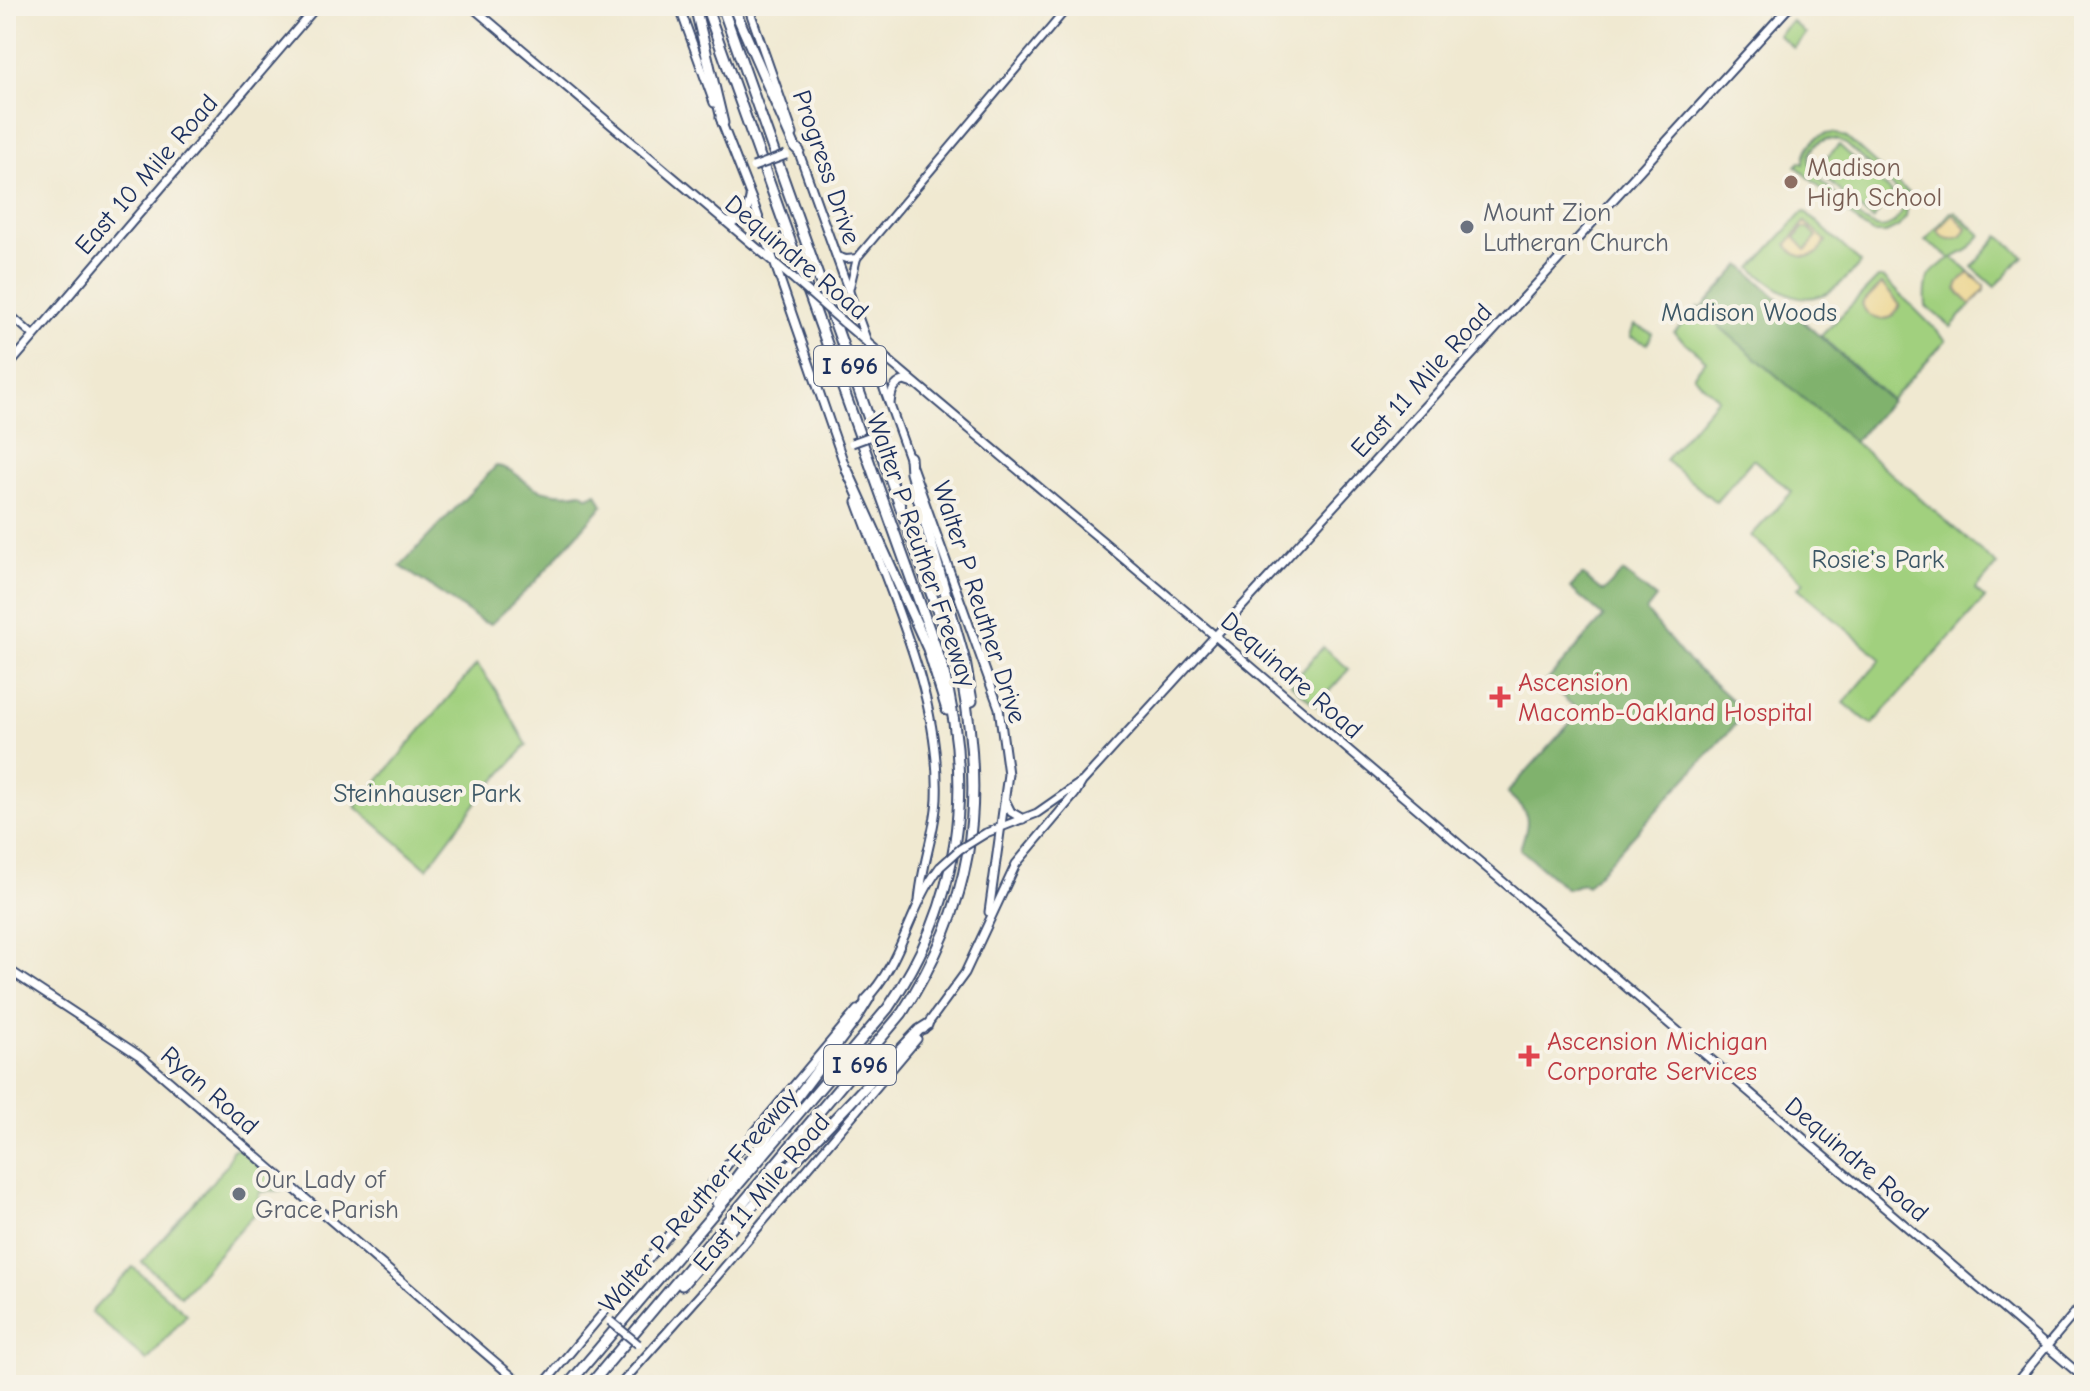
<svg xmlns="http://www.w3.org/2000/svg" width="2090" height="1391" viewBox="0 0 2090 1391" font-family="'Comic Neue',sans-serif">
	<rect width="100%" height="100%" fill="#f7f3e8"/>
	<filter id="ink" filterUnits="userSpaceOnUse"><feTurbulence type="fractalNoise" baseFrequency=".0125" numOctaves="2"/><feDisplacementMap in="SourceGraphic" scale="16" xChannelSelector="R" yChannelSelector="G"/><feConvolveMatrix kernelMatrix="1 2 1 2 8 2 1 2 1" color-interpolation-filters="sRGB"/></filter>
	<filter id="wash" filterUnits="userSpaceOnUse"><feTurbulence type="fractalNoise" baseFrequency=".006" numOctaves="4" result="noise"/><feDisplacementMap in="SourceGraphic" scale="32" xChannelSelector="R" yChannelSelector="G"/><feGaussianBlur stdDeviation="1.8" result="paint"/><feColorMatrix in="noise" values="0 0 0 0 0 0 0 0 0 0 0 0 0 0 0 0 0 1.4 0 .05"/><feComposite in="paint" operator="in"/></filter>
	<g filter="url(#wash)">
		<rect width="100%" height="100%" fill="#f0e9d1"/>
		<g fill="#a1d07e" stroke="#5e806e" stroke-width="2" fill-rule="evenodd">
			<path d="M1792,21L1806,34L1794,48L1778,35Z"/>
			<path d="M1826,134L1834,133L1847,138L1916,200L1912,204L1908,202L1906,217L1898,227L1886,233H1873L1862,226L1796,166L1800,162L1804,164C1804,149 1811,139 1826,134ZM1827,139L1837,140L1846,144L1898,192L1903,208L1894,223C1889,226 1884,229 1877,227C1863,225 1851,209 1842,200C1825,185 1786,155 1827,139Z"/>
			<path d="M1839,145L1894,195L1872,220L1816,169Z"/>
			<path d="M1806,212L1861,263C1821,309 1797,308 1752,268L1802,213Z"/>
			<path d="M1951,212H1955L1981,235L1968,250L1953,258L1984,285V290L1951,327L1926,306C1924,278 1928,272 1951,258L1925,241Z"/>
			<path d="M1999,236L2023,256L1995,287L1972,267Z"/>
			<path d="M1878,278H1884L1946,340L1891,400L1821,336Z"/>
			<path d="M1698,307L1997,565L1975,590L1985,598L1872,725L1844,703L1881,659L1798,588L1804,582L1751,536L1792,492L1753,459L1716,502L1665,460L1718,398L1693,376L1706,360L1674,333Z"/>
			<path d="M1634,325L1652,333L1648,344L1630,337Z"/>
			<path d="M1323,647L1349,669L1316,706L1291,684Z"/>
			<path d="M477,664L497,692L527,745L480,798L427,868L356,807Z"/>
			<path d="M238,1148L283,1188L282,1190L260,1192L254,1214L181,1296L142,1262L227,1165L232,1150Z"/>
			<path d="M133,1267L187,1314L147,1361L91,1312Z"/>
		</g>
		<g fill="#80b26d" stroke="#4e7066" stroke-width="2">
			<path d="M1741,265L1891,401L1854,442L1700,310Z"/>
			<path d="M496,466C510,467 519,477 530,485C543,493 567,496 581,492L588,497L597,493L603,505L535,582L491,624L483,622L400,566Z"/>
			<path d="M1623,572L1656,598L1646,611L1685,658L1746,713L1587,886L1583,883L1567,889L1520,849C1530,818 1532,815 1507,793L1580,712L1546,682L1604,617L1570,588L1582,575L1603,592Z"/>
		</g>
		<g fill="#eeda9e" stroke="#84847e" stroke-width="2" fill-rule="evenodd">
			<path d="M1953,214L1967,228L1962,236C1953,241 1942,240 1938,230Z"/>
			<path d="M1805,222L1826,241L1818,253C1805,260 1794,257 1787,244ZM1803,228L1809,229L1817,237L1806,250L1795,238Z"/>
			<path d="M1969,273L1984,285V290L1971,305C1957,290 1949,290 1969,273Z"/>
			<path d="M1882,284L1900,305L1892,317C1879,322 1867,318 1862,304Z"/>
		</g>
	</g>
	<g filter="url(#ink)">
		<g fill="none" stroke-linecap="round" stroke-linejoin="round">
			<defs>
				<g id="tertiary">
					<path d="M837,256L846,259L857,258"/>
					<path d="M849,291L857,258L1069,6"/>
					<path d="M6,311L34,336"/>
				</g>
				<g id="secondary">
					<path d="M471,6L796,281"/>
					<path d="M679,6L714,103"/>
					<path d="M748,6L793,134"/>
					<path d="M720,118L755,207L847,472"/>
					<path d="M798,150L999,708L1008,774L989,912"/>
					<path d="M727,222L742,221L747,213L750,198"/>
					<path d="M844,323L1214,635L2084,1378"/>
					<path d="M6,369L317,6"/>
					<path d="M890,404C891,393 893,384 904,381L913,384"/>
					<path d="M857,502C891,596 941,697 937,799C935,834 921,867 919,902"/>
					<path d="M1006,802L1011,812L1023,819"/>
					<path d="M986,833L1037,813L1080,783"/>
					<path d="M6,968L140,1056L522,1385"/>
					<path d="M865,1000C902,964 909,907 940,867"/>
					<path d="M924,1029L965,973L1016,864L1075,794L1082,782L1790,6"/>
					<path d="M543,1385L857,1010"/>
					<path d="M620,1385L717,1276L917,1039"/>
					<path d="M2014,1385L2084,1302"/>
				</g>
				<g id="motorway">
					<path d="M695,6L723,123"/>
					<path d="M733,6L795,147L799,151"/>
					<path d="M910,457L911,473L965,661L972,701"/>
					<path d="M847,470L928,649L947,710"/>
					<path d="M717,1203L856,1019L869,998"/>
					<path d="M682,1285L736,1223L919,1030L927,1025"/>
					<path d="M568,1385L888,1008C961,902 975,788 942,665L706,6"/>
					<path d="M590,1385L902,1013C973,904 986,807 962,680L722,6"/>
				</g>
			</defs>
			<use href="#tertiary" stroke="#3b4b6f" stroke-width="10"/>
			<use href="#secondary" stroke="#3b4b6f" stroke-width="11"/>
			<use href="#motorway" stroke="#3b4b6f" stroke-width="13"/>
			<use href="#tertiary" stroke="#fff" stroke-width="6"/>
			<use href="#secondary" stroke="#fff" stroke-width="7"/>
			<use href="#motorway" stroke="#fff" stroke-width="9"/>
			<defs>
				<g id="secondary-bridge">
					<path d="M753,167L786,155"/>
					<path d="M796,281L844,323"/>
					<path d="M852,443L885,431"/>
					<path d="M940,867L960,849L986,833"/>
					<path d="M610,1321L638,1344"/>
				</g>
			</defs>
			<use href="#secondary-bridge" stroke="#3b4b6f" stroke-width="11" stroke-linecap="butt"/>
			<use href="#secondary-bridge" stroke="#fff" stroke-width="7"/>
		</g>
	</g>
	<circle fill="#8d6e63" stroke="#f7f3e8" stroke-width="3" cx="1791" cy="182" r="8"/>
	<g fill="#6b7280" stroke="#f7f3e8" stroke-width="3">
		<circle cx="1467" cy="227" r="8"/>
		<circle cx="239" cy="1194" r="8"/>
	</g>
	<g fill="#e0444e" stroke="#f7f3e8" stroke-width="3">
		<path d="M1496 685h8v8h8v8h-8v8h-8v-8h-8v-8h8z"/>
		<path d="M1525 1044h8v8h8v8h-8v8h-8v-8h-8v-8h8z"/>
	</g>
	<g text-anchor="middle" stroke-width="8" stroke-linejoin="round" paint-order="stroke">
		<g fill="#f7f3e8" stroke="#5d6a87" stroke-width="2">
			<rect x="814" y="346" width="72" height="40" rx="6"/>
			<rect x="824" y="1045" width="72" height="40" rx="6"/>
		</g>
		<g font-size="24" font-weight="bold" fill="#1b2f5e">
			<text x="850" y="374">I 696</text>
			<text x="860" y="1073">I 696</text>
		</g>
		<g font-size="26" fill="#1b2f5e" stroke="#f7f3e8">
			<text transform="translate(827 167) rotate(71)" y="9">Progress Drive</text>
			<text transform="translate(146 174) rotate(-49)" y="9">East 10 Mile Road</text>
			<text transform="translate(797 257) rotate(40)" y="9">Dequindre Road</text>
			<text transform="translate(1421 380) rotate(-48)" y="9">East 11 Mile Road</text>
			<text transform="translate(922 550) rotate(71)" y="9">Walter P Reuther Freeway</text>
			<text transform="translate(980 602) rotate(72)" y="9">Walter P Reuther Drive</text>
			<text transform="translate(1292 675) rotate(41)" y="9">Dequindre Road</text>
			<text transform="translate(210 1090) rotate(41)" y="9">Ryan Road</text>
			<text transform="translate(1857 1159) rotate(40)" y="9">Dequindre Road</text>
			<text transform="translate(761 1192) rotate(-50)" y="9">East 11 Mile Road</text>
			<text transform="translate(698 1200) rotate(-49)" y="9">Walter P Reuther Freeway</text>
		</g>
		<g font-size="26" fill="#785e54" stroke="#f7f3e8" text-anchor="start">
			<text x="1807" y="176">Madison<tspan x="1807" dy="30">High School</tspan></text>
		</g>
		<g font-size="26" fill="#5b616d" stroke="#f7f3e8" text-anchor="start">
			<text x="1483" y="221">Mount Zion<tspan x="1483" dy="30">Lutheran Church</tspan></text>
			<text x="255" y="1188">Our Lady of<tspan x="255" dy="30">Grace Parish</tspan></text>
		</g>
		<g font-size="26" fill="#3c5766" stroke="#f7f3e8">
			<text x="1749" y="321">Madison Woods</text>
			<text x="1878" y="568">Rosie's Park</text>
			<text x="427" y="802">Steinhauser Park</text>
		</g>
		<g font-size="26" fill="#be3a42" stroke="#f7f3e8" text-anchor="start">
			<text x="1518" y="691">Ascension<tspan x="1518" dy="30">Macomb-Oakland Hospital</tspan></text>
			<text x="1547" y="1050">Ascension Michigan<tspan x="1547" dy="30">Corporate Services</tspan></text>
		</g>
	</g>
	<rect width="2090" height="1391" fill="none" stroke="#f7f3e8" stroke-width="32"/>
</svg>
